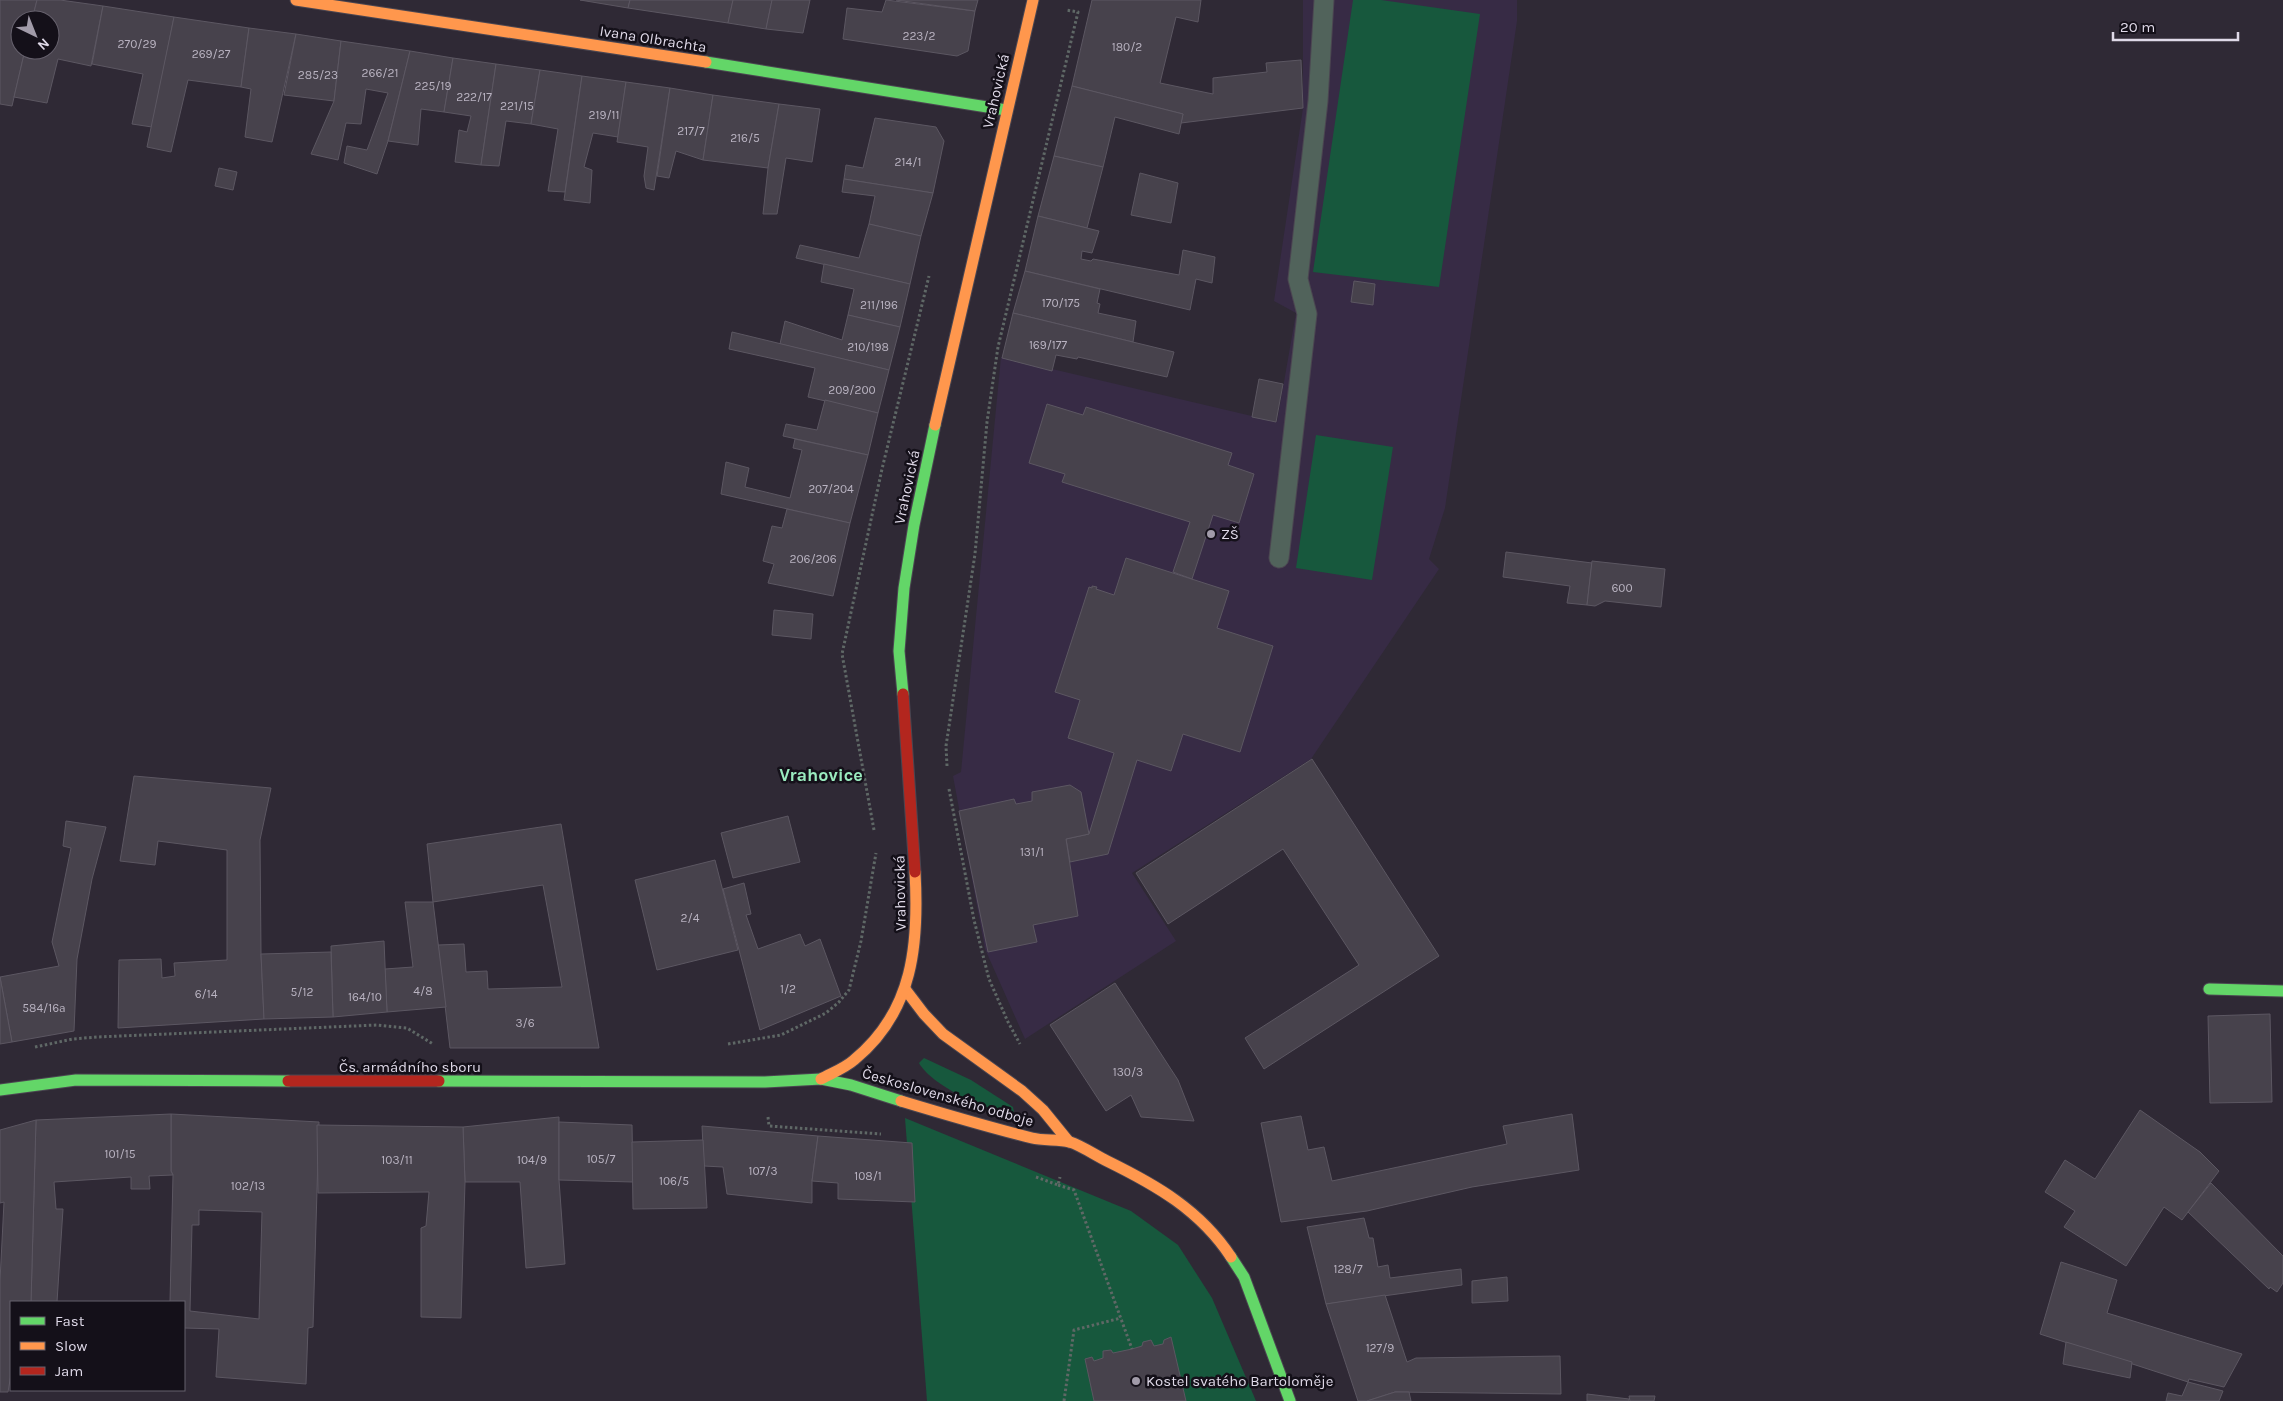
<svg xmlns="http://www.w3.org/2000/svg" width="2283" height="1401" viewBox="0 0 2283 1401" font-family="Karla,sans-serif">
	<rect width="100%" height="100%" fill="#2f2935"/>
	<path fill="#372b45" d="M1303,0H1517V21L1445,508L1429,559L1439,569L1311,759L1132,873L1176,941L1025,1039L985,949L953,776L961,772L1001,357L1277,422L1296,313L1274,301L1303,108Z"/>
	<g fill="#17583d">
		<path d="M1353,0H1381L1480,14L1439,287L1313,272Z"/>
		<path d="M1316,435L1393,447L1372,580L1296,568Z"/>
		<path d="M924,1058L971,1080L1013,1107L1014,1112C990,1115 930,1084 919,1063Z"/>
		<path d="M905,1118L1131,1211L1178,1245L1212,1298L1256,1401H927Z"/>
	</g>
	<g fill="#47424c" stroke="#5c5762" fill-rule="evenodd">
		<path d="M0,0H37L32,20H20V50H25L12,106L0,104Z"/>
		<path d="M37,0H60L103,6L91,66L58,59L47,103L14,97L25,50H50V20H32Z"/>
		<path d="M580,0H630L628,8Z"/>
		<path d="M630,0H733L728,23L628,8Z"/>
		<path d="M733,0H772L766,29L728,23Z"/>
		<path d="M772,0H810L803,33L766,29Z"/>
		<path d="M886,0L975,11L968,51L957,56L843,39L847,8L882,12Z"/>
		<path d="M896,0H978L975,11Z"/>
		<path d="M1092,0H1201L1198,22L1176,17L1160,83L1213,94V78L1267,72L1266,63L1301,60L1303,108L1181,123L1183,114L1072,86Z"/>
		<path d="M103,6L174,17L152,127L132,124L143,74L92,64Z"/>
		<path d="M174,17L249,28L241,87L188,80L171,152L147,147Z"/>
		<path d="M249,28L296,34L272,142L245,137L251,89L241,87Z"/>
		<path d="M296,34L341,41L334,101L284,95Z"/>
		<path d="M341,41L410,51L388,141L377,174L344,163L347,146L367,150L388,93L366,89L361,124L346,123L338,160L311,154L334,101Z"/>
		<path d="M410,51L453,58L444,112L421,109L418,145L388,141Z"/>
		<path d="M453,58L496,64L481,165L455,162L459,130L467,132L471,116L444,112Z"/>
		<path d="M496,64L540,70L531,124L506,121L499,166L481,165Z"/>
		<path d="M540,70L582,76L565,192L548,191L558,129L531,124Z"/>
		<path d="M582,76L626,82L618,137L593,133L584,167L592,170L590,203L564,200Z"/>
		<path d="M626,82L670,88L654,190L646,188L644,176L648,147L617,142Z"/>
		<path d="M1072,86L1183,114L1179,134L1115,117L1103,167L1054,156Z"/>
		<path d="M670,88L713,95L703,160L676,151L669,178L657,176Z"/>
		<path d="M713,95L779,104L768,168L703,160Z"/>
		<path d="M779,104L820,109L812,162L786,158L777,214H763L768,168Z"/>
		<path d="M875,118L936,127L944,141L933,193L844,179L846,165L863,168Z"/>
		<path d="M1054,156L1103,167L1087,228L1038,216Z"/>
		<path d="M219,168L237,172L233,190L215,186Z"/>
		<path d="M1140,173L1178,183L1171,223L1131,215Z"/>
		<path d="M844,179L933,193L921,236L869,224L875,196L842,192Z"/>
		<path d="M1038,216L1099,231L1092,253L1082,251L1081,259L1091,261L1093,259L1179,275L1183,250L1215,257L1212,283L1196,279L1190,310L1025,271Z"/>
		<path d="M869,224L921,236L910,284L796,258L800,245L859,258Z"/>
		<path d="M824,264L910,284L900,327L848,315L854,289L821,282Z"/>
		<path d="M1025,271L1100,289L1097,303L1100,304L1098,313L1136,321L1133,342L1013,313Z"/>
		<path d="M1354,281L1375,284L1373,305L1351,302Z"/>
		<path d="M1013,313L1174,352L1167,377L1078,357L1077,359L1056,355L1052,371L1002,358Z"/>
		<path d="M848,315L900,327L889,370L780,344L785,321L842,340Z"/>
		<path d="M732,332L889,370L878,413L808,397L815,368L729,349Z"/>
		<path d="M1259,379L1283,384L1276,422L1252,417Z"/>
		<path d="M825,400L878,413L868,455L783,436L786,424L817,430Z"/>
		<path d="M1047,404L1083,415L1086,407L1232,453L1228,465L1254,474L1239,523L1213,515L1192,579L1173,572L1190,522L1062,482L1065,474L1029,463Z"/>
		<path d="M795,439L868,455L850,523L721,494L726,462L749,468L745,487L790,498L802,450L793,448Z"/>
		<path d="M787,509L850,523L833,596L768,583L774,564L763,561L772,526L782,528Z"/>
		<path d="M1506,552L1592,563L1587,605L1567,603L1570,586L1503,577Z"/>
		<path d="M1126,558L1229,591L1217,628L1273,646L1240,752L1183,734L1171,771L1137,760L1108,854L1070,862L1066,839L1089,834L1114,753L1068,738L1080,700L1055,692L1089,587L1092,588V586L1097,587L1096,589L1114,595Z"/>
		<path d="M1592,561L1665,569L1661,607L1605,601L1595,606L1587,605Z"/>
		<path d="M774,610L813,614L811,639L772,635Z"/>
		<path d="M1312,759L1439,956L1264,1069L1245,1038L1359,965L1283,849L1168,924L1136,873Z"/>
		<path d="M134,776L271,788L260,840L261,954L264,1019L118,1028L119,960L161,959L162,978L175,976L174,963L227,960V850L158,841L155,865L120,861Z"/>
		<path d="M1070,785L1081,792L1089,834L1066,839L1078,916L1033,925L1037,942L988,952L959,811L1014,799L1016,804L1032,801V792Z"/>
		<path d="M788,816L800,862L733,878L721,833Z"/>
		<path d="M66,821L106,827L92,879L77,959L74,1031L12,1042L0,977L59,966L52,942L71,848L63,846Z"/>
		<path d="M561,824L599,1048H450L438,945L464,944L466,972L487,971L488,989L562,987L543,885L433,902L427,844Z"/>
		<path d="M715,860L738,950L657,970L635,880Z"/>
		<path d="M744,883L751,914L746,915L758,949L800,934L805,946L820,939L841,996L760,1030L723,889Z"/>
		<path d="M405,902H433L446,1007L387,1012L385,969L413,967Z"/>
		<path d="M384,941L387,1012L333,1017L331,946Z"/>
		<path d="M331,952L333,1017L264,1019L261,954Z"/>
		<path d="M0,977L12,1042L0,1044Z"/>
		<path d="M1115,983L1178,1080L1194,1121L1141,1117L1131,1095L1106,1111L1050,1025Z"/>
		<path d="M2270,1014L2272,1102L2210,1103L2208,1016Z"/>
		<path d="M2140,1110L2200,1152L2219,1171L2182,1220L2164,1207L2126,1266L2064,1227L2075,1211L2045,1192L2065,1160L2095,1179Z"/>
		<path d="M171,1114L319,1122L313,1327L308,1328L306,1384L216,1377L219,1329L184,1328V1302H170L173,1175L171,1171ZM199,1210L262,1212L259,1319L190,1311L192,1225H199Z"/>
		<path d="M171,1114V1171L173,1175L149,1176L150,1189H131V1177L54,1182L56,1209H63L57,1302H31L36,1120Z"/>
		<path d="M1572,1114L1579,1170L1472,1187L1367,1211L1281,1222L1261,1123L1301,1116L1308,1150L1324,1147L1332,1181L1507,1144L1503,1126Z"/>
		<path d="M559,1117V1180L565,1264L526,1268L520,1182H465L463,1127Z"/>
		<path d="M36,1120L31,1302H11V1374L8,1392H0V1281L4,1202L0,1203V1130Z"/>
		<path d="M559,1122L632,1125L633,1182L559,1180Z"/>
		<path d="M317,1125L463,1127L465,1182L461,1318L421,1317V1228L426,1226L429,1192L318,1193Z"/>
		<path d="M702,1126L818,1136L812,1181V1203L727,1194L723,1167L704,1166Z"/>
		<path d="M818,1136L912,1143L915,1202L838,1199V1183L812,1181Z"/>
		<path d="M703,1140L707,1208L633,1209L632,1142Z"/>
		<path d="M2211,1183L2283,1256V1283L2277,1292L2270,1287L2269,1289L2188,1212Z"/>
		<path d="M1364,1218L1369,1238H1373L1378,1267L1388,1265L1390,1278L1461,1269L1462,1285L1326,1304L1307,1227Z"/>
		<path d="M2061,1262L2117,1280L2107,1313L2242,1354L2224,1387L2189,1379L2188,1382L2040,1334Z"/>
		<path d="M1507,1277L1508,1301L1472,1303V1281Z"/>
		<path d="M1385,1295L1407,1362L1416,1358L1560,1356L1561,1394L1395,1392L1367,1401H1358L1326,1304Z"/>
		<path d="M1171,1337L1186,1401H1094L1085,1359L1092,1357L1094,1361L1103,1358V1351L1111,1350L1113,1353L1132,1349L1142,1346L1143,1342L1151,1340L1154,1346L1163,1344L1164,1340Z"/>
		<path d="M2066,1342L2132,1362L2130,1378L2063,1364Z"/>
		<path d="M2188,1382L2223,1391L2219,1401H2166L2168,1393L2182,1396Z"/>
		<path d="M1395,1392H1409L1411,1401H1367Z"/>
		<path d="M1587,1394L1629,1399V1401H1587Z"/>
		<path d="M1629,1396H1655L1654,1401H1630Z"/>
	</g>
	<g fill="none" stroke-linecap="round" stroke-linejoin="round">
		<defs>
			<path id="lane" d="M1279,558L1307,314L1298,279L1318,101L1324,0"/>
			<g id="fast">
				<path d="M706,62L1006,110"/>
				<path d="M903,694L899,651L904,588L914,525L935,425"/>
				<path d="M2209,989L2283,991"/>
				<path d="M439,1081L765,1082L821,1079L851,1085L901,1101"/>
				<path d="M0,1090L76,1080L288,1081"/>
				<path d="M1231,1257L1244,1277L1290,1401"/>
			</g>
			<g id="slow">
				<path d="M296,0L706,62"/>
				<path d="M935,425L1033,0"/>
				<path d="M905,989L924,1014L943,1034L1022,1091L1043,1110L1069,1142"/>
				<path d="M821,1079C832,1073 845,1068 854,1060C914,1011 919,943 915,872"/>
				<path d="M901,1101C944,1114 988,1127 1032,1138C1044,1141 1058,1139 1070,1142C1082,1146 1095,1155 1107,1161C1156,1185 1200,1210 1231,1257"/>
			</g>
			<g id="jam">
				<path d="M903,694L915,872"/>
				<path d="M288,1081H439"/>
			</g>
		</defs>
		<use href="#lane" stroke="#4b4651" stroke-width="21"/>
		<use href="#fast" stroke="#4b4651" stroke-width="13"/>
		<use href="#slow" stroke="#4b4651" stroke-width="13"/>
		<use href="#jam" stroke="#4b4651" stroke-width="13"/>
		<g stroke="#5f6866" stroke-width="3" stroke-dasharray="2.5 2.5" stroke-linecap="butt">
			<path d="M947,766L946,746L975,554L987,422L998,347L1078,12L1066,10"/>
			<path d="M949,789L974,920L989,979L1008,1022L1020,1044"/>
			<path d="M874,830L842,654L882,469L929,276"/>
			<path d="M728,1044L781,1035L826,1013L839,1002L849,990L861,941L876,853"/>
			<path d="M35,1047L73,1039L97,1037L377,1025L407,1028L433,1044"/>
			<path d="M768,1117L769,1126L881,1134"/>
			<path d="M1036,1177L1058,1185L1060,1177"/>
			<path d="M1058,1185L1074,1190L1132,1349"/>
			<path d="M1064,1401L1074,1330L1121,1318"/>
		</g>
		<use href="#lane" stroke="#51635b" stroke-width="19"/>
		<use href="#fast" stroke="#63d668" stroke-width="11"/>
		<use href="#slow" stroke="#ff974d" stroke-width="11"/>
		<use href="#jam" stroke="#b3261e" stroke-width="11"/>
	</g>
	<g fill="#a19ba9" stroke="#141019" stroke-width="2">
		<circle cx="1211" cy="534" r="5"/>
		<circle cx="1136" cy="1381" r="5"/>
	</g>
	<g text-anchor="middle" stroke-width="5" stroke-linejoin="round" paint-order="stroke">
		<g font-size="12" fill="#b9b3c1">
			<text x="919" y="40">223/2</text>
			<text x="137" y="48">270/29</text>
			<text x="1127" y="51">180/2</text>
			<text x="211" y="58">269/27</text>
			<text x="380" y="77">266/21</text>
			<text x="318" y="79">285/23</text>
			<text x="433" y="90">225/19</text>
			<text x="474" y="101">222/17</text>
			<text x="517" y="110">221/15</text>
			<text x="604" y="119">219/11</text>
			<text x="691" y="135">217/7</text>
			<text x="745" y="142">216/5</text>
			<text x="908" y="166">214/1</text>
			<text x="1061" y="307">170/175</text>
			<text x="879" y="309">211/196</text>
			<text x="1048" y="349">169/177</text>
			<text x="868" y="351">210/198</text>
			<text x="852" y="394">209/200</text>
			<text x="831" y="493">207/204</text>
			<text x="813" y="563">206/206</text>
			<text x="1622" y="592">600</text>
			<text x="1032" y="856">131/1</text>
			<text x="690" y="922">2/4</text>
			<text x="788" y="993">1/2</text>
			<text x="423" y="995">4/8</text>
			<text x="302" y="996">5/12</text>
			<text x="206" y="998">6/14</text>
			<text x="365" y="1001">164/10</text>
			<text x="44" y="1012">584/16a</text>
			<text x="525" y="1027">3/6</text>
			<text x="1128" y="1076">130/3</text>
			<text x="120" y="1158">101/15</text>
			<text x="601" y="1163">105/7</text>
			<text x="397" y="1164">103/11</text>
			<text x="532" y="1164">104/9</text>
			<text x="763" y="1175">107/3</text>
			<text x="868" y="1180">108/1</text>
			<text x="674" y="1185">106/5</text>
			<text x="248" y="1190">102/13</text>
			<text x="1348" y="1273">128/7</text>
			<text x="1380" y="1352">127/9</text>
		</g>
		<g font-size="15" fill="#dfd9e8" stroke="#141019">
			<text transform="translate(653 39) rotate(9)" y="5">Ivana Olbrachta</text>
			<text transform="translate(996 91) rotate(-77)" y="5">Vrahovická</text>
			<text transform="translate(907 487) rotate(-78)" y="5">Vrahovická</text>
			<text transform="translate(900 893) rotate(-91)" y="5">Vrahovická</text>
			<text x="410" y="1072">Čs. armádního sboru</text>
			<text transform="translate(948 1097) rotate(16)" y="5">Československého odboje</text>
		</g>
		<g font-size="15" fill="#dfd9e8" stroke="#141019" text-anchor="start">
			<text x="1221" y="539">ZŠ</text>
			<text x="1146" y="1386">Kostel svatého Bartoloměje</text>
		</g>
		<g font-size="18" font-weight="bold" fill="#9aebbf" stroke="#141019">
			<text x="821" y="781">Vrahovice</text>
		</g>
	</g>
	<rect x="10" y="1301" width="175" height="90" fill="#141019" stroke="#65606c"/>
	<rect x="20" y="1317" width="25" height="8" fill="#63d668" stroke="#65606c"/>
	<text x="55" y="1326" font-size="15" fill="#dfd9e8">Fast</text>
	<rect x="20" y="1342" width="25" height="8" fill="#ff974d" stroke="#65606c"/>
	<text x="55" y="1351" font-size="15" fill="#dfd9e8">Slow</text>
	<rect x="20" y="1367" width="25" height="8" fill="#b3261e" stroke="#65606c"/>
	<text x="55" y="1376" font-size="15" fill="#dfd9e8">Jam</text>
	<g transform="translate(35 35) rotate(137)"><circle r="24" fill="#141019" stroke="#65606c"/>
	<path d="M0-4L9 19L0 12L-9 19Z" fill="#a19ba9"/>
	<text y="-8" font-size="14" font-weight="bold" text-anchor="middle" fill="#dfd9e8">N</text>
	</g>
	<path d="M2113 32v8h125v-8" fill="none" stroke="#dfd9e8" stroke-width="2.5"/>
	<text x="2120" y="32" font-size="15" fill="#dfd9e8" stroke="#141019" stroke-width="4" paint-order="stroke">20 m</text>
</svg>
